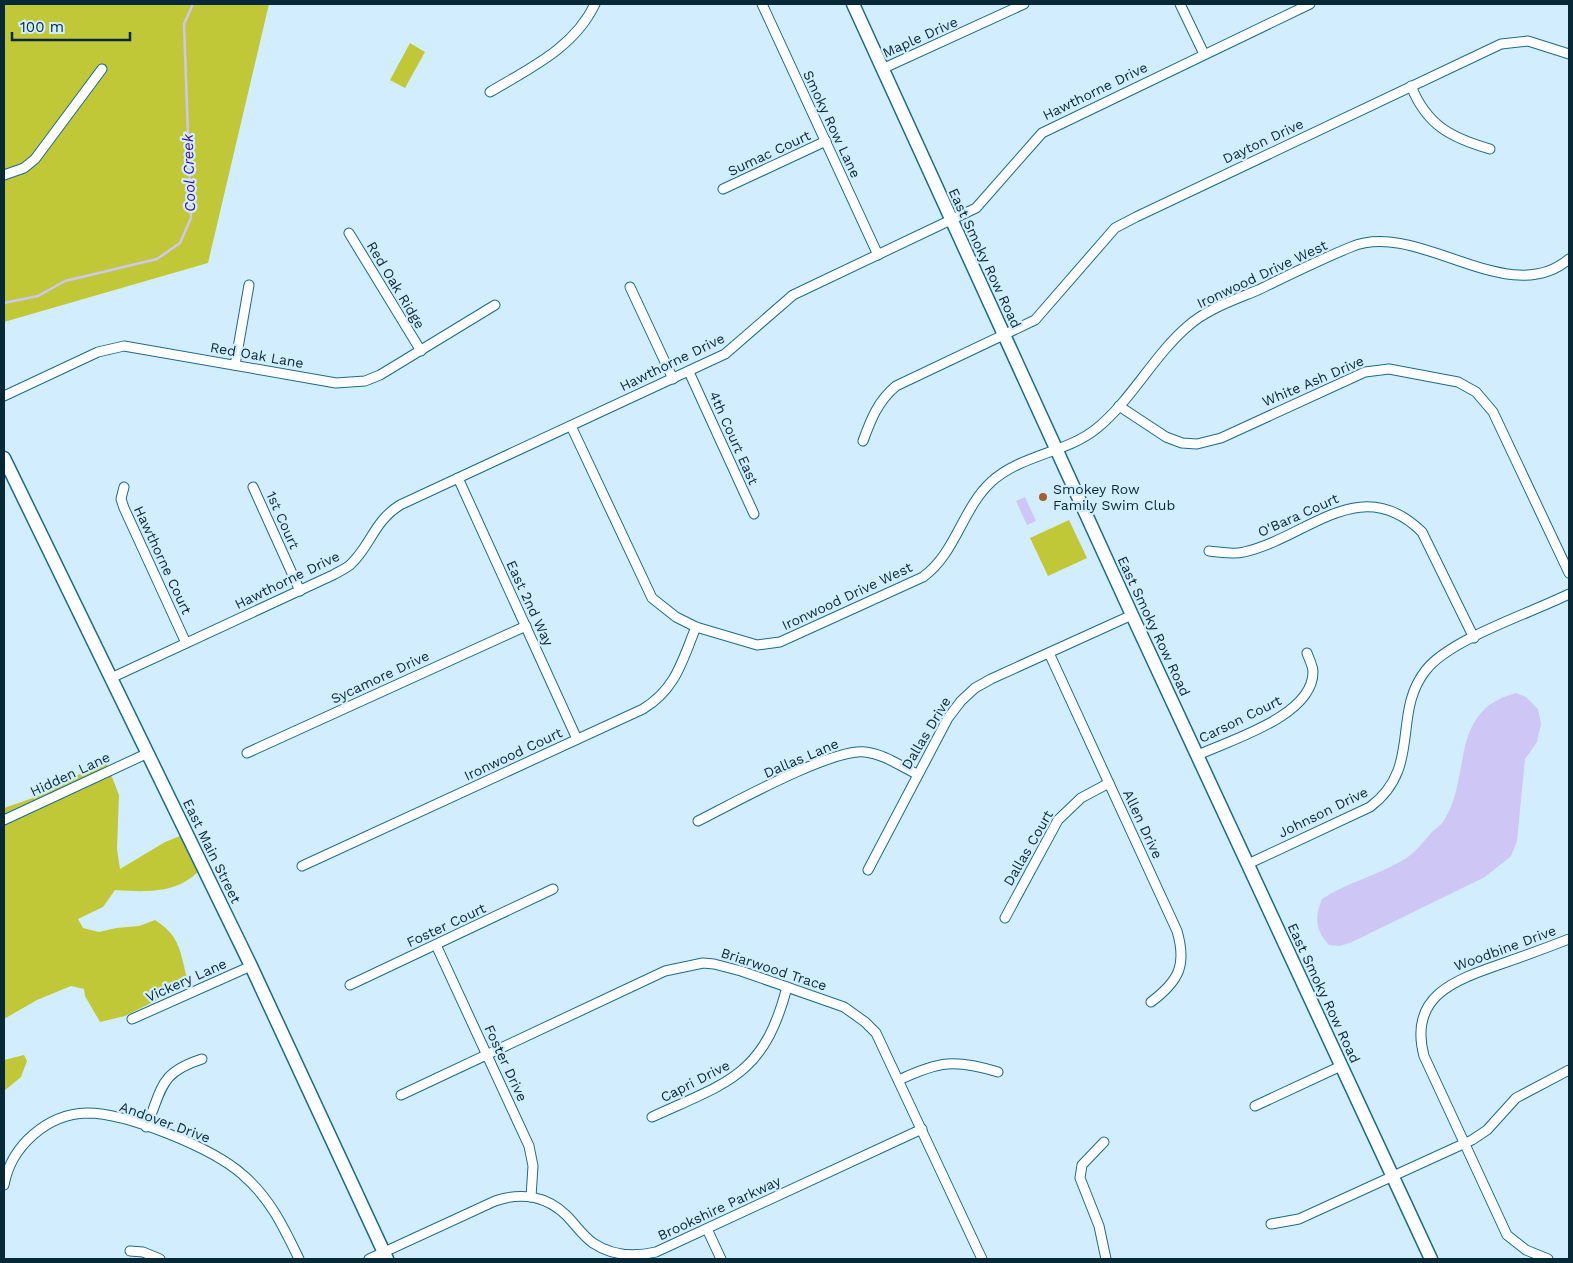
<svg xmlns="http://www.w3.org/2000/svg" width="1573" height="1263" viewBox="0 0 1573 1263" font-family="'Work Sans',sans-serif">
	<rect width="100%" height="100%" fill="#d2eefe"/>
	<g fill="#c0c837">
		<path d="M4,4H269L208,263L4,322Z"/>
		<path d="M410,43L425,52L405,88L390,80Z"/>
		<path d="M1069,520L1087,558L1048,576L1030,538Z"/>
		<path d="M105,759L119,795L117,849L120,869L165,842L180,836L198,872C175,894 145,892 115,890L103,907L78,919L83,928L99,932L116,928L139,926L155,920C180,936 180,951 187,978L181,988L125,1016L100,1022L85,996L84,989L71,986L37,1000L4,1019V808L47,793Z"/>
		<path d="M24,1055L27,1061L21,1077L4,1091V1060Z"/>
	</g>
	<g fill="#cec6f5">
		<path d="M1025,497L1036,521L1027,525L1016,501Z"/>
		<path d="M1516,693L1526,697L1538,709L1541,724L1537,742L1525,759L1517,841L1511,856L1485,877L1352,942L1340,946L1329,945C1316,931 1314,917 1322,899C1348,882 1379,875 1405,859C1416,852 1423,842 1432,832C1435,829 1440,826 1443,822C1473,777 1447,711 1516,693Z"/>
	</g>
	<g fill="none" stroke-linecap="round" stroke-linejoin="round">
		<path stroke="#cec6f5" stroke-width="2.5" d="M4,303L38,296L65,281L157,259L180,243L191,218L184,24L193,4"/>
		<defs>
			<g id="street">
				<path d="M762,4L878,255"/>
				<path d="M1180,4L1204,54"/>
				<path d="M882,69L1024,4"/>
				<path d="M1411,86C1427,126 1452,138 1490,149"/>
				<path d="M490,92C530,68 574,48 595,4"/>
				<path d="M4,175L24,168L35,159L102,69"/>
				<path d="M723,189L826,141"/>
				<path d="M349,233L421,351"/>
				<path d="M630,287L673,379"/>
				<path d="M235,365L249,285"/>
				<path d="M689,372L754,514"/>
				<path d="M4,396L98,352L124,346L336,383L365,381L380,375L495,305"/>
				<path d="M1119,406L1166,437L1182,443L1197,444L1221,438L1365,372L1389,369L1458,382L1476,392L1493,412L1569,573"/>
				<path d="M571,426L652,598L676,617L696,627L757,645L780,642L923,577C956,553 962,509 991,482C1020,455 1066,453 1096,429C1132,400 1153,356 1188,326C1207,309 1234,300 1258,290C1289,275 1319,260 1351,247C1418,219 1508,311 1569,259"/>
				<path d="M863,441C871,419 878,401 896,386L1035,320L1115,228L1136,217L1501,44L1528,41L1569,54"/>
				<path d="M458,478L577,739"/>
				<path d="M124,487L121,499L124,508L186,643"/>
				<path d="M253,487L300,591"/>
				<path d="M1209,551C1221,552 1232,555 1244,552C1307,538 1360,471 1422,532L1474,638"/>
				<path d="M1049,653L1177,931C1187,965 1179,981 1151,1002"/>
				<path d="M111,678L333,575C338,572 345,569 350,565C371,546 373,522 400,505L725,354L793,295L976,208L1042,133L1310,4"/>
				<path d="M247,753L526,626"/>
				<path d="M1198,755C1230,740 1313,716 1313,672C1313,666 1309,659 1307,653"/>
				<path d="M4,820L148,753"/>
				<path d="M698,821C732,804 832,748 865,752C884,754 900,766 917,774"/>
				<path d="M1248,864L1370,807C1423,767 1391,714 1426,670C1450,639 1531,613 1569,594"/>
				<path d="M302,866L643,709C676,689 682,661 696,627"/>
				<path d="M868,870L948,718L961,701L975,688L991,679L1132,615"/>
				<path d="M1005,918L1058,820L1081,798L1109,783"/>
				<path d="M436,945L529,1146L533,1166L531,1197"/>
				<path d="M350,985L553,889"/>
				<path d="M132,1019L251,966"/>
				<path d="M899,1080C939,1061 955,1059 998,1072"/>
				<path d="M401,1095L665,971L703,963L714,964L741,971L844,1007L865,1022L876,1033L982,1259"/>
				<path d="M1255,1106L1341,1066"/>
				<path d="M652,1117C728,1082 764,1076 787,987"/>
				<path d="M146,1127C163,1089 158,1073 202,1059"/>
				<path d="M1104,1142L1082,1165L1080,1178L1099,1226L1106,1259"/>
				<path d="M4,1185C11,1146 47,1114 87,1113C127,1113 213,1148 243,1175C270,1198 284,1228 299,1259"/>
				<path d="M1271,1224L1299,1219L1472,1140L1487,1130L1516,1098L1569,1070"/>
				<path d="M707,1229L721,1259"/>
				<path d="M130,1251L143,1252L160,1259"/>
				<path d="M369,1259L495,1201C521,1192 546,1196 566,1215C575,1224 583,1236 593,1243C612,1256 634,1257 656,1252L922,1129"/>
				<path d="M1548,1259L1526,1250L1507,1235L1424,1056C1408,996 1455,980 1501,964C1524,956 1546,948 1569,939"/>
			</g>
			<g id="secondary">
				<path d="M853,4L1132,615L1431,1259"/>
				<path d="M4,458L251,966L387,1259"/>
			</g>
		</defs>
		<use href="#street" stroke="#1b6a8d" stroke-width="11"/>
		<use href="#secondary" stroke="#1b6a8d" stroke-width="15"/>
		<use href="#street" stroke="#fff" stroke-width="9"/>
		<use href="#secondary" stroke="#fff" stroke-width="12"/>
	</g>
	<circle fill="#a46032" stroke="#d2eefe" stroke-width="2" cx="1043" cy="497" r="5"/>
	<g text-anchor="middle" stroke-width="4.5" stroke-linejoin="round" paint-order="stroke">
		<g font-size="14" fill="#072836" stroke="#d2eefe">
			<text transform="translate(920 37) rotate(-24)" y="5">Maple Drive</text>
			<text transform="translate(1095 91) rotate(-26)" y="5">Hawthorne Drive</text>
			<text transform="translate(832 124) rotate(65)" y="5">Smoky Row Lane</text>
			<text transform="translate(1263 141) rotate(-25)" y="5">Dayton Drive</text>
			<text transform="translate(769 153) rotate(-25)" y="5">Sumac Court</text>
			<text transform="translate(985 258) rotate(65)" y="5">East Smoky Row Road</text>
			<text transform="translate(1262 274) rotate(-25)" y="5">Ironwood Drive West</text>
			<text transform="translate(396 285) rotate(59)" y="5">Red Oak Ridge</text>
			<text transform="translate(257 355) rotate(10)" y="5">Red Oak Lane</text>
			<text transform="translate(672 362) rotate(-26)" y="5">Hawthorne Drive</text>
			<text transform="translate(1313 381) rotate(-23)" y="5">White Ash Drive</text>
			<text transform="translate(734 438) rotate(66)" y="5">4th Court East</text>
			<text transform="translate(1298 515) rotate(-24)" y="5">O'Bara Court</text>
			<text transform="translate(283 520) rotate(66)" y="5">1st Court</text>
			<text transform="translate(163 560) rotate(65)" y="5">Hawthorne Court</text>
			<text transform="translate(287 580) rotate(-26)" y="5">Hawthorne Drive</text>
			<text transform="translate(847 596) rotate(-25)" y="5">Ironwood Drive West</text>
			<text transform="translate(530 603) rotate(65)" y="5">East 2nd Way</text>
			<text transform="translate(1154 626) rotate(65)" y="5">East Smoky Row Road</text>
			<text transform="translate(380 677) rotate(-25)" y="5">Sycamore Drive</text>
			<text transform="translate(1240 719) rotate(-26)" y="5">Carson Court</text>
			<text transform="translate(926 733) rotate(-59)" y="5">Dallas Drive</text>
			<text transform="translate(513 754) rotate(-25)" y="5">Ironwood Court</text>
			<text transform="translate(801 758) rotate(-23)" y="5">Dallas Lane</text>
			<text transform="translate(70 774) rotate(-25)" y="5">Hidden Lane</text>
			<text transform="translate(1323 812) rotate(-26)" y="5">Johnson Drive</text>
			<text transform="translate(1143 824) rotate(65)" y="5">Allen Drive</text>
			<text transform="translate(1028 848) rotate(-60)" y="5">Dallas Court</text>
			<text transform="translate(212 851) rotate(64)" y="5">East Main Street</text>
			<text transform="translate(446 925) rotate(-25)" y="5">Foster Court</text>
			<text transform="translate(1505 948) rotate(-20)" y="5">Woodbine Drive</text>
			<text transform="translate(774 969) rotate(18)" y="5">Briarwood Trace</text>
			<text transform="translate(186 980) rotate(-24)" y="5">Vickery Lane</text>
			<text transform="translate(1324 993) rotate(65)" y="5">East Smoky Row Road</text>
			<text transform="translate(506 1063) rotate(65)" y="5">Foster Drive</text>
			<text transform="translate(695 1081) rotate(-27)" y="5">Capri Drive</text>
			<text transform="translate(165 1122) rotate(20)" y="5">Andover Drive</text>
			<text transform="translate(719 1208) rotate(-25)" y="5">Brookshire Parkway</text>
		</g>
		<g font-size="14" fill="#072836" stroke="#d2eefe" text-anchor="start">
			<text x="1053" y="494">Smokey Row<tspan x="1053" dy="16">Family Swim Club</tspan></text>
		</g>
		<g font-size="15" font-style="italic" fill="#470b96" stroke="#d2eefe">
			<text transform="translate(189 173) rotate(-92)" y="5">Cool Creek</text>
		</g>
	</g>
	<rect width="1573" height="1263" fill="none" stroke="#072836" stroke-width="10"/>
	<path d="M12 32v8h118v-8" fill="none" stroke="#072836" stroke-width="2.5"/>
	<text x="20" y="32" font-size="15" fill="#072836" stroke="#d2eefe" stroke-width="4" paint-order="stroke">100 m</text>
</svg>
